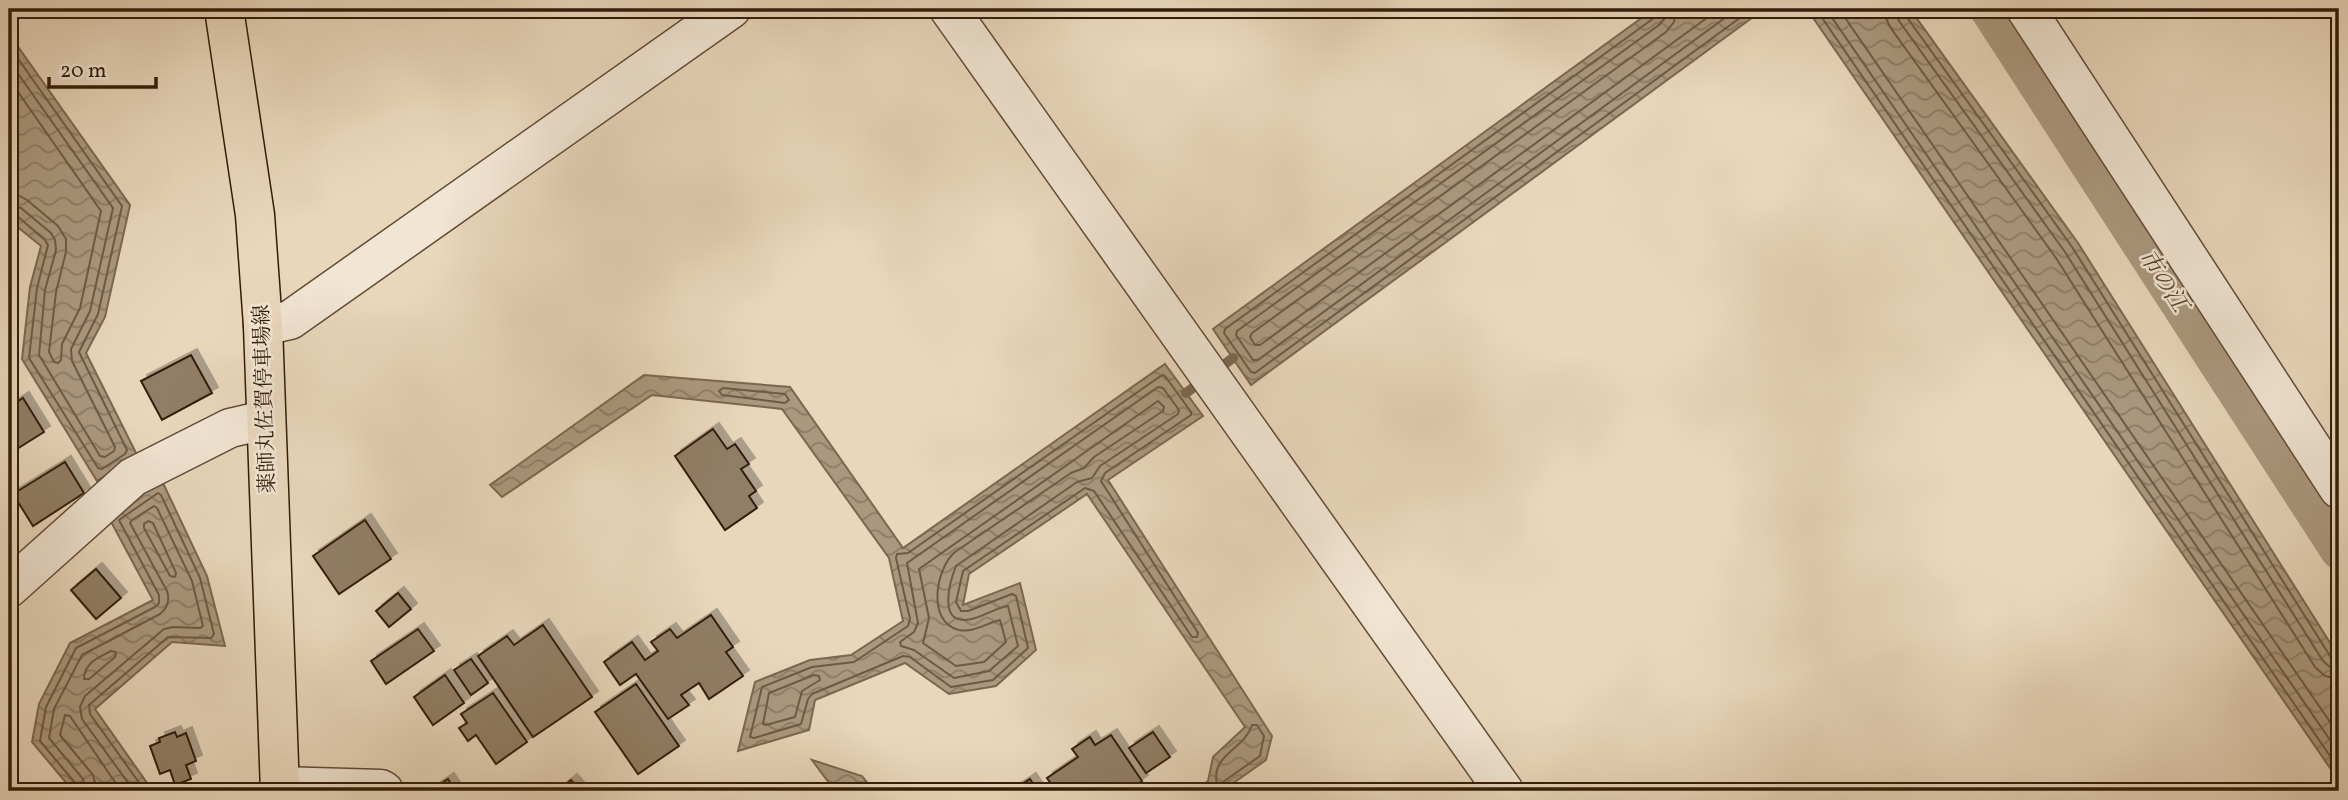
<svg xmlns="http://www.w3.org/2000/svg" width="2348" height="800" viewBox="0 0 2348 800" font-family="Vollkorn,'Noto Serif JP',serif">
	<defs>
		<pattern id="water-waves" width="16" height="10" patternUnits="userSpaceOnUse" patternTransform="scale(1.75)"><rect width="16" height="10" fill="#ab987f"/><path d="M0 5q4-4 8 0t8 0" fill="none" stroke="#8c7b66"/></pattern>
		<filter id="shadow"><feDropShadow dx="6" dy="-6" stdDeviation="0" flood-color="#0004"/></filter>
	</defs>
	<rect width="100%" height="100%" fill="#e9d7bc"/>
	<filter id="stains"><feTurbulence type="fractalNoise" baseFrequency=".00286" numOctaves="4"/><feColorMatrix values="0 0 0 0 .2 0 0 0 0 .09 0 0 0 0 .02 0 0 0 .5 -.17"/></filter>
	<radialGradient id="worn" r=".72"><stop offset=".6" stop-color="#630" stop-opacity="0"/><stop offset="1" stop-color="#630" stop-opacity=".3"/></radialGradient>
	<g fill="url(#water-waves)" stroke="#7b6750" stroke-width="2">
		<path d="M1654,9H1764L1251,385L1213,329Z"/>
		<path d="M1807,9H1910L2078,243L2339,657V781Z"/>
		<path d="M9,34L130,205L105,317L86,353L137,455L97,481L22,359L30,287L41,246L9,220Z"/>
		<path d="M1165,364L1203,416L1108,480L1272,736L1266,760L1222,791H1194L1208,781L1213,757L1245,727L1087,494L969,574L963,605L1020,583L1036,650L996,686L949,694L905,663L815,700L809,730L738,751L755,682L810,660L851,655L903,621L889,558L782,409L652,395L502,497L490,485L644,375L790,387L903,548Z"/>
		<path d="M162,481L207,576L225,646L172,642L95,709L152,790L162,791H73L32,742L39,704L70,643L153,600L108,516Z"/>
		<path d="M812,760L862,776L874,791H835Z"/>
	</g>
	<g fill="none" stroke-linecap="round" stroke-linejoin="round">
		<g stroke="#6e5a44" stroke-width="2">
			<path d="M1657,9L1654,18L1225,329L1224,333L1251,372L1255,373L1752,9"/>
			<path d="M1666,9L1665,18L1659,25L1237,331L1236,335L1253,360H1258L1737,9"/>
			<path d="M1676,9L1674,22L1666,32L1252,333L1250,337L1255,345H1260L1719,9"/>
			<path d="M1816,9L2339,769"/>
			<path d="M1826,9L2339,753"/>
			<path d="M1839,9L2339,735"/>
			<path d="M1885,9L1886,18L1890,27L2056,258L2315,667L2325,676L2339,679"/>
			<path d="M1896,9L1899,21L2065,252L2323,661L2330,667L2339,669"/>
			<path d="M1905,9L1906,16L2072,247L2330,656L2339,660"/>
			<path d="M9,46L122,206L98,314L79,352L127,450L125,454L102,469L98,468L29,358L37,288L48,245L45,240L16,215L9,214"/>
			<path d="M9,61L113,208L90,311L71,349L72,361L115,447L114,451L105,457L100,456L39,355L45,290L56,250L55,240L51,233L21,208L9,205"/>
			<path d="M9,79L101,211L80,308L62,344L61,360L58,363L54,362L49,352L56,292L66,252V239L58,226L27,200L18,195L9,194"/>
			<path d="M1162,375L1165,376L1191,412V415L1105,473L1101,481L1198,633L1197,637H1192L1094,491L1085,488L963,571L956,602L961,611H968L1012,594L1016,596L1028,648L993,680L951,687L910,657L903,656L812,694L808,699L801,724L754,738L750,737L762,687L812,667L854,662L908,626L910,619L896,558L897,554L908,553Z"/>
			<path d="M1158,387L1163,388L1179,410L1178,414L1100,466L1092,478L1077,482L956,566C950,581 938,622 966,620C981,619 994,608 1008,606L1018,646L989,671L954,678L914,650L901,646L900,642L914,632L918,623L907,563Z"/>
			<path d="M723,388L785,394L789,400L785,403L722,395L719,391Z"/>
			<path d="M1158,401L1164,407L1163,411L1094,457L1084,468L1071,473L955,552C936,568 926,622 959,630C973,633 987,623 1000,620L1006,642L984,662L956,666L923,643L929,618L919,569Z"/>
			<path d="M148,521L153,523L176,573L175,577L170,576L144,528V524Z"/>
			<path d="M111,651L116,652L115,657L89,679H84C84,663 98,658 111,651Z"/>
			<path d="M814,675L819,676L820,680L802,691L795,717L766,725L763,724L769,693Z"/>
			<path d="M1252,725H1257L1264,736L1260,756L1220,784H1217C1210,755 1245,749 1252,725Z"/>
			<path d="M77,791L76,784L40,741L46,707L76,648L155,607L159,603V595L119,520L158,493L161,495L200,578L214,634L211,638L168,637L89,705L90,714L145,791"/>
			<path d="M86,791L83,779L49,738L54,709L82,655L160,614C168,608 170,601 167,591L130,523L132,520L154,506L157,508L192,581L203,626L200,628L173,627L164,629L85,696L80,707L82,719L134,791"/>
			<path d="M97,791L93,775L60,735L65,715L70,716L121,791"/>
		</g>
		<path stroke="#7b6750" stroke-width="10" d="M1186,393L1233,358"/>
		<path stroke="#ab987f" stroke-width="37" d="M1988,9L2339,551"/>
	</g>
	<g fill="#917e66" stroke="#321d09" stroke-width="2" filter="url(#shadow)">
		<path d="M191,355L212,393L162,420L141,381Z"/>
		<path d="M23,398L44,432L9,454V407Z"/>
		<path d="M713,429L727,449L735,444L749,464L741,469L756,491L749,496L757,508L725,530L675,456Z"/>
		<path d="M65,462L84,493L33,526L13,494Z"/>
		<path d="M365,520L391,559L339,594L313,556Z"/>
		<path d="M96,569L121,598L96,619L71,590Z"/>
		<path d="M398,593L411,609L389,627L376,611Z"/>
		<path d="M711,615L733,647L726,652L743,676L709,699L699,683L681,695L689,705L668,719L636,674L620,685L604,662L632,642L645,660L658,651L651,642L670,629L677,638Z"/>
		<path d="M543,625L592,697L533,737L478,656L507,636L514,645Z"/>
		<path d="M418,629L434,651L386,684L371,661Z"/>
		<path d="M471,659L488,683L471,695L454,670Z"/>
		<path d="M445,675L464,703L433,725L414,697Z"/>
		<path d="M636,684L679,746L638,774L595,712Z"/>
		<path d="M493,693L527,742L496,764L476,735L468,741L459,728L467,723L461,714Z"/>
		<path d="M175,732L177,737L186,733L196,761L186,765L191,779L175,785L170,770L160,774L150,746L160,742L159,738Z"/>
		<path d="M1153,732L1170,757L1146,773L1129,748Z"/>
		<path d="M1111,735L1142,781L1128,791H1056L1047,778L1078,757L1072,749L1090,737L1095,745Z"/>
		<path d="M448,779L456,791H430Z"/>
		<path d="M1030,779L1038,791H1012Z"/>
		<path d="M571,780L581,791H558Z"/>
	</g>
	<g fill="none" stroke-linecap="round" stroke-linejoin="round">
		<defs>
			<g id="minor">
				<path d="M949,9L1504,791"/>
				<path d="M2026,9L2339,489"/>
				<path d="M263,326L290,320L731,9"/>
				<path d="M9,588L133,477L230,428L265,420"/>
				<path d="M279,786L381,789L384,791"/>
			</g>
			<path id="major" d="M224,9L255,215L263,326L280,791"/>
		</defs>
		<use href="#minor" stroke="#604c36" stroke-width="41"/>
		<use href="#major" stroke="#321d09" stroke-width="41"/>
		<use href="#minor" stroke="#f1e5d3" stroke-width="38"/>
		<use href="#major" stroke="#e9d7bc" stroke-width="38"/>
	</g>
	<g text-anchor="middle" stroke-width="5" stroke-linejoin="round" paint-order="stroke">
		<g font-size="21" fill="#321d09" stroke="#f1e5d3">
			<text transform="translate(264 399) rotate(-92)" y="7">薬師丸佐賀停車場線</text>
		</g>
		<g font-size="23" font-style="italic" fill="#5c4832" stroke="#f1e5d3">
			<text transform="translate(2164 280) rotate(57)" y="8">市の江</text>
		</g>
	</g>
	<rect width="2348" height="800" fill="none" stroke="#e9d7bc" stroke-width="35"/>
	<rect x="10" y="10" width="2327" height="779" fill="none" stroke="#321d09" stroke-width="3.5"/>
	<rect x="18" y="18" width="2313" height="765" fill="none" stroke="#321d09" stroke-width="2"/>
	<path d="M49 77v10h107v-10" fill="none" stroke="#321d09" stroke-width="3.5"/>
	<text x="60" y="77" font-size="21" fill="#321d09" stroke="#f1e5d3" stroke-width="5" paint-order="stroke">20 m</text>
	<rect width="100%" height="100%" filter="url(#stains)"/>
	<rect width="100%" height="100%" fill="url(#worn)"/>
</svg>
